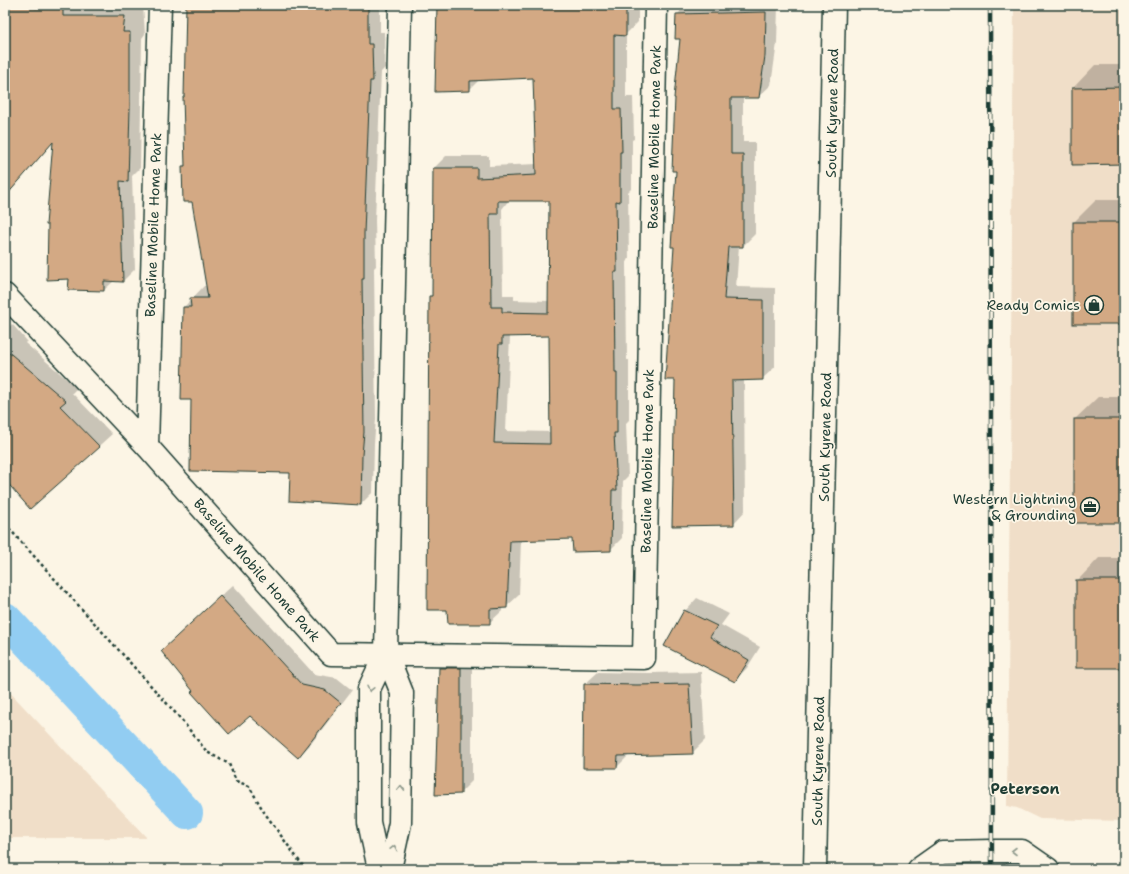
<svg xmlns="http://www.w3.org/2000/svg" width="1129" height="874" viewBox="0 0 1129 874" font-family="'Shantell Sans',sans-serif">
	<rect width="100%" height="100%" fill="#fcf5e5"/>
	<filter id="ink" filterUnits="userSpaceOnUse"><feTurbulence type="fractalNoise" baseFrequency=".025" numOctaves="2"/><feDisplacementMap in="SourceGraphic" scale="8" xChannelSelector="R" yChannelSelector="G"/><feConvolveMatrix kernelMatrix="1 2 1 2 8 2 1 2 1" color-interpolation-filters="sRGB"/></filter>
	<g filter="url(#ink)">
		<g fill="#f0dec8">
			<path d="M1014,5H1124V821L1040,819L1017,808L1007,806Z"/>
			<path d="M5,687L147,838H5Z"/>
		</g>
		<g fill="#0003" fill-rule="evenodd">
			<path d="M5,5H143L145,34L142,38L140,168L132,176L135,269L123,281H114L104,290L70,278L54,141L5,197Z"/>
			<path d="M187,5H380V32H384L385,68L381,72L375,220L376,266L374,268L376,419L374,443L373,492L361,504L291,472L192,399L184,307L204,286H207L193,201L183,166L186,163Z"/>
			<path d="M438,5H638V22L626,34V97H633L634,139L632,140V188L628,192L629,259L626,262L627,360H629V420L626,423L628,476L623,481L622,538L610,550L573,538L521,540L519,595L506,607H502V611L489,623L430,297L433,294L434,168L446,156H489V166L537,164L534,77L479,80L469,90ZM509,200H550L549,301L514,300V295H503L502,209ZM550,335L551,432L506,431L510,336Z"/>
			<path d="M680,5H778L777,43L771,85L758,97H743V142H755V234L743,246H739L736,287L775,288V367L762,379H744L745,511L733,524L676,379L675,246L681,38L677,14L680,12Z"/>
			<path d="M1095,65H1124V163L1073,88Z"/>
			<path d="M1096,200H1124V323L1074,222Z"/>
			<path d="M12,324L27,341L25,343L77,388L72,393L112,434L30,508L5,478V331Z"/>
			<path d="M1098,397H1124V522L1075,419Z"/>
			<path d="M1099,558H1124V667L1077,581Z"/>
			<path d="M233,585L314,674L337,678L352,690L310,745L298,757L250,715L194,690L174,639Z"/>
			<path d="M697,598L729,614L721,625L760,647L747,668L735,680L685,611Z"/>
			<path d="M452,656H472V781L460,793L440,668Z"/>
			<path d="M598,672L650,673L701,672L705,740L692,753L629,755L617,767H584L585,684Z"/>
		</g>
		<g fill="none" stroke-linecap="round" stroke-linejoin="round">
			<path stroke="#92cdf2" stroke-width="32" d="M5,618L187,813"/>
		</g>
		<g fill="#d3a984" stroke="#1f3d34" fill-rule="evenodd">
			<path d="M5,5H35V8L63,7V16H125L123,32H130V108L128,182L120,181L123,282L104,281V291L68,290L69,279L47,280L48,225H46L53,142L5,197Z"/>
			<path d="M186,5H368V44H372L373,81H370L364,233V279H362L364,432L362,455L361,505L289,501L290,473L190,471L191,400H181L183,307H191L190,298H208L192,202H183L182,166H185L183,97H184Z"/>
			<path d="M437,5H626V36L614,35V109H621L622,152H620V202L616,201L617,272H614L615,372H617V433H614L617,490H612L611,551L573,552L572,539L510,541L507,608L490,609V624H448L447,610H427L429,296H432L433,168H477V178L536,175L533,78L470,81V91L435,92ZM498,201H549L548,313L502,312V307H491L490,214H498ZM549,336L550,444L494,443L499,344H502V337Z"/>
			<path d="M766,12L765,56L759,98H731V154H743V247H728L724,299L763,300V380L732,381L734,525L672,526L675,380H665L674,247H671L676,171H672L675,98H674L680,39H675L676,14Z"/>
			<path d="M1124,87V164L1072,165V88Z"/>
			<rect x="1073" y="222" width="51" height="102"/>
			<path d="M5,349L66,401L60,406L100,447L30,509L5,480Z"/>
			<rect x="1074" y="419" width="50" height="104"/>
			<rect x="1076" y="580" width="48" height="88"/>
			<path d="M220,596L302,685L325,690L341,703L298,758L250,716L229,734L191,692L193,691L161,651Z"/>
			<path d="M684,610L717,626L710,637L749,660L735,682L664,646Z"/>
			<path d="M439,668H461V794L435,795Z"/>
			<path d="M584,684L637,685L689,684L693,754L618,756L617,768H583Z"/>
		</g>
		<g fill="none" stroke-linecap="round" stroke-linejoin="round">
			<defs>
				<g id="minor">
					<path d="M5,295L147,446L331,654L644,658L656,5"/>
					<path d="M147,446L160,5"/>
					<path d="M379,869L369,822V689L386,653"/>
					<path d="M390,869L400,823L402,693L386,653L400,5"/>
					<path d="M815,869L834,5"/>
				</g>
				<path id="major" d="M919,869L943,852L992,851H1022L1048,869"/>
			</defs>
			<use href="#minor" stroke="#1f3d34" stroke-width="25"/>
			<use href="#major" stroke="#1f3d34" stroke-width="25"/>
			<path stroke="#1f3d34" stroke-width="2.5" stroke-dasharray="3 3" stroke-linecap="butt" d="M5,524L180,718L207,752L229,764L236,781L249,786L264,812L305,869"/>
			<use href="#minor" stroke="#fcf5e5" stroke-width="22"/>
			<use href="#major" stroke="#fcf5e5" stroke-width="22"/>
			<defs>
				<path id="rail" d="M990,5L992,869"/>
			</defs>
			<use href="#rail" stroke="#1f3d34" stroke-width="4.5"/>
			<use href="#rail" stroke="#fcf5e5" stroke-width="3" stroke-dasharray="9" stroke-linecap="butt"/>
		</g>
		<defs><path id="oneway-chevron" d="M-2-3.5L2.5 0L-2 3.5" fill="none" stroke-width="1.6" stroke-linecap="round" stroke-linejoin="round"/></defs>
		<g stroke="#8e998c">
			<use href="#oneway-chevron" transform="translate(370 689) rotate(103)"/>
			<use href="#oneway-chevron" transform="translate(401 788) rotate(-89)"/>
			<use href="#oneway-chevron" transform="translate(394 848) rotate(-78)"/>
			<use href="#oneway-chevron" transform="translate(1014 851) rotate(180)"/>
		</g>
	</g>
	<defs>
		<symbol id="shop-ring" viewBox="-11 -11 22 22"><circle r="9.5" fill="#fcf5e5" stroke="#1f3d34" stroke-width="1.5"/><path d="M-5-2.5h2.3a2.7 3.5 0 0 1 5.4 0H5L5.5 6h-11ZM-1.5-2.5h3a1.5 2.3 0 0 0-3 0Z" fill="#1f3d34"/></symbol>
		<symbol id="office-ring" viewBox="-11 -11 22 22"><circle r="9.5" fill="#fcf5e5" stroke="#1f3d34" stroke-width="1.5"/><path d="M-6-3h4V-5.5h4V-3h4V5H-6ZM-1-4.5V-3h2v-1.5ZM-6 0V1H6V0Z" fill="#1f3d34"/></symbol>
	</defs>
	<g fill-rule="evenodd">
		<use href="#shop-ring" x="1083" y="294" width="22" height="22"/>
		<use href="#office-ring" x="1079" y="496" width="22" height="22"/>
	</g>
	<g text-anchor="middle" stroke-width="3.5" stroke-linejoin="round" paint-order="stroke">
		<g font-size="14" fill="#1f3d34" stroke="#fcf5e5">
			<text transform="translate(832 113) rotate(-89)" y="5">South Kyrene Road</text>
			<text transform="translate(654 137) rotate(-89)" y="5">Baseline Mobile Home Park</text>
			<text transform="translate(153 225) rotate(-88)" y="5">Baseline Mobile Home Park</text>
			<text transform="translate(825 437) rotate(-89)" y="5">South Kyrene Road</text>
			<text transform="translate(647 461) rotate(-89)" y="5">Baseline Mobile Home Park</text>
			<text transform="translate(257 570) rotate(49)" y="5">Baseline Mobile Home Park</text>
			<text transform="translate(818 761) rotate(-89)" y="5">South Kyrene Road</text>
		</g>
		<g font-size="14" fill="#1f3d34" stroke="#fcf5e5" text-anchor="end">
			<text x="1080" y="310">Ready Comics</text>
			<text x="1076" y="504">Western Lightning<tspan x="1076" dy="16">&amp; Grounding</tspan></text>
		</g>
		<g font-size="15" font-weight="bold" fill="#1f3d34" stroke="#fcf5e5">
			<text x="1025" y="794">Peterson</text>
		</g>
	</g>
	<rect width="1129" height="874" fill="none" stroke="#fcf5e5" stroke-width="20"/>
	<rect x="10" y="10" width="1109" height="854" fill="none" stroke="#1f3d34" stroke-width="1.5" filter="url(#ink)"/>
</svg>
